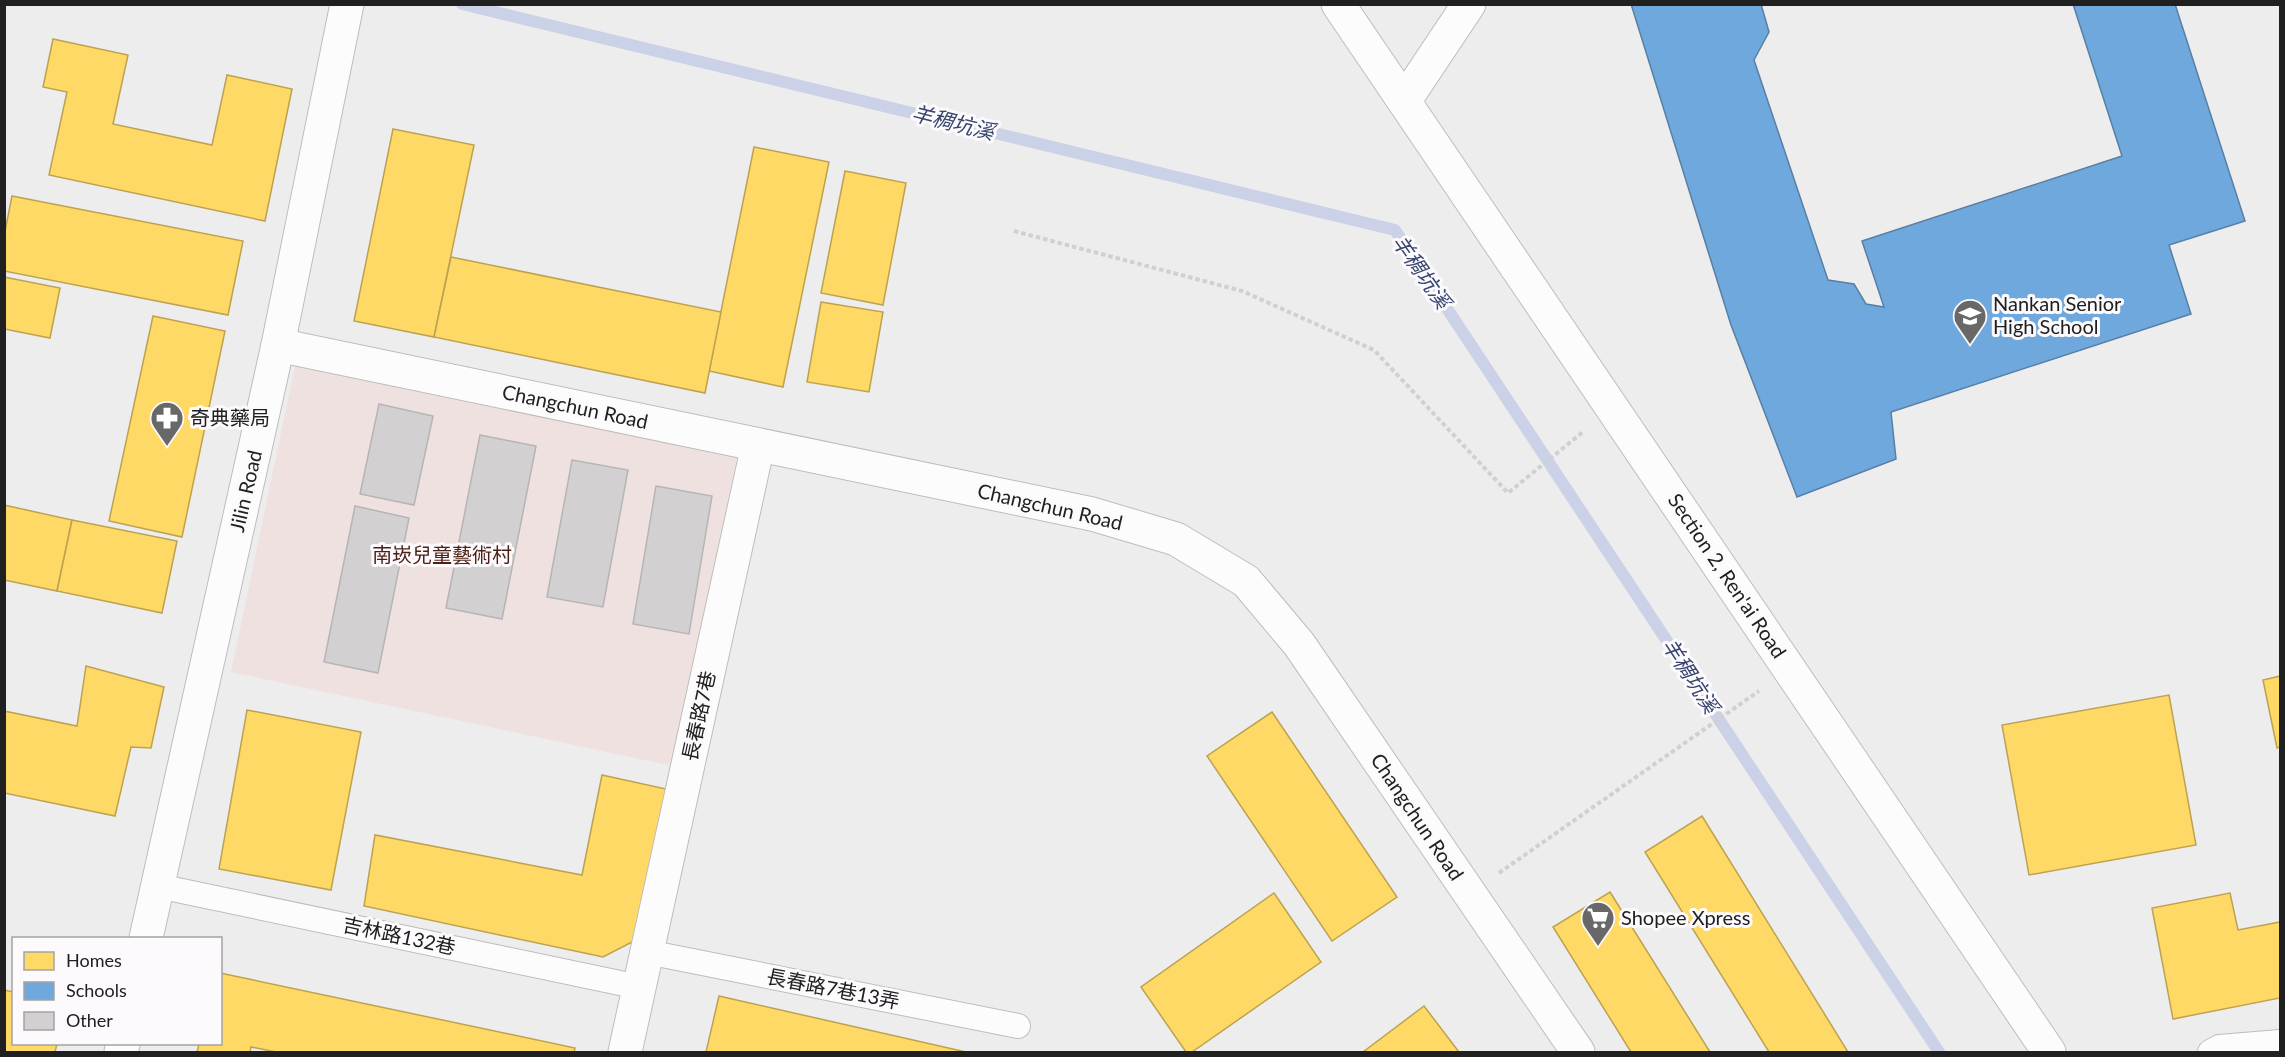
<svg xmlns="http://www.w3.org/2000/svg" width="2285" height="1057" viewBox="0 0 2285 1057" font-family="Lato,'Noto Sans TC',sans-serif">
	<rect width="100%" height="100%" fill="#eeedee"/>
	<path fill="#efe1df" d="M296,361L737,456L673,766L231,672Z"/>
	<g fill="#ffd966" stroke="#bca251" stroke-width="1.5">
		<path d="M53,39L128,55L113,124L212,145L227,75L292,89L265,221L49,175L67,92L43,87Z"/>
		<path d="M393,129L474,145L434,337L354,321Z"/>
		<path d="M754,147L829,162L783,387L709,371Z"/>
		<path d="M845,171L906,183L883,305L821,293Z"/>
		<path d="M12,196L243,241L228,315L4,271V236Z"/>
		<path d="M451,257L721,312L705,393L434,337Z"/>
		<path d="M4,277L60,288L50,338L4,329Z"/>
		<path d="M821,302L883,312L869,392L807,382Z"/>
		<path d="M153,316L225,331L182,537L109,521Z"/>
		<path d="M4,505L72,520L57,591L4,580Z"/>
		<path d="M72,520L177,541L162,613L57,591Z"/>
		<path d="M86,666L164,687L151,748L131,747L115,816L4,793V711L77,726Z"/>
		<path d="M2280,676V747L2277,748L2263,680Z"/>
		<path d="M2169,695L2196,845L2029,875L2002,725Z"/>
		<path d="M247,710L361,732L331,890L219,869Z"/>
		<path d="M1272,712L1397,897L1332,941L1207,756Z"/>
		<path d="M602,775L666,789L638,939L603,957L364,906L375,835L582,875Z"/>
		<path d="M1702,816L1848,1052H1769L1645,852Z"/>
		<path d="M1610,892L1710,1052H1631L1553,927Z"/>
		<path d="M1274,893L1321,962L1192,1052H1186L1141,987Z"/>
		<path d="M2230,893L2238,930L2280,922V998L2173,1019L2152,908Z"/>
		<path d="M220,973L575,1048L574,1052H276L251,1047L250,1052H197L199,1044H220Z"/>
		<path d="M4,990L14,992V1044H57L55,1052H4Z"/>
		<path d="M719,996L966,1052H706Z"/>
		<path d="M1424,1006L1459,1052H1363Z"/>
	</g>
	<path fill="#6fa8dc" stroke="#587fa4" stroke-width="1.5" d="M1631,4H1761L1769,32L1754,60L1828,280L1854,284L1866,304L1884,307L1862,241L2122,156L2073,4H2175L2245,221L2169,245L2191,314L1891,412L1896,459L1797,497L1731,325Z"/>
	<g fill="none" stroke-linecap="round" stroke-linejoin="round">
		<path stroke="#cbd2e7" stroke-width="12" d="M462,4L1395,230L1939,1052"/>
	</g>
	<g fill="#d2d0d1" stroke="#b6b5b6" stroke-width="1.5">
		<path d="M379,404L433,416L414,505L360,494Z"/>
		<path d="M480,435L536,446L502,619L446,608Z"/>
		<path d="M572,460L628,470L603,607L547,597Z"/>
		<path d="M656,486L712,496L689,634L633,624Z"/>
		<path d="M355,506L409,518L378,673L324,662Z"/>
	</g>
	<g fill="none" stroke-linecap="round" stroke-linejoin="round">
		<defs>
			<g id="service">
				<path d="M158,886L639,987"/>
				<path d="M647,952L1018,1026"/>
				<path d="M2210,1052L2219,1047L2280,1042"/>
			</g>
			<g id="minor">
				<path d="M1338,4L2049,1052"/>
				<path d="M1405,100L1469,4"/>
				<path d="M278,345L1092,514L1176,539L1246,581L1299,644L1578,1052"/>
				<path d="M146,938L278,345L347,4"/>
				<path d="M121,1052L123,1044"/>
				<path d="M625,1052L758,445"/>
			</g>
		</defs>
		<use href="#service" stroke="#bebdbe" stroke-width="26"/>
		<use href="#minor" stroke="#bebdbe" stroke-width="35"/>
		<g stroke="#d0d0d0" stroke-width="4" stroke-dasharray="4.5 3" stroke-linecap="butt">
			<path d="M1014,231L1242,291L1374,350L1508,493L1584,431"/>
			<path d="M1499,873L1759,691"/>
		</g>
		<use href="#service" stroke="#fcfcfc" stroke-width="24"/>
		<use href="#minor" stroke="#fcfcfc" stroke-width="33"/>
	</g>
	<defs>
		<symbol id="school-pin" viewBox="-11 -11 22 30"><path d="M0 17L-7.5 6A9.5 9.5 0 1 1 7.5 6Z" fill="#696869" stroke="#fcfafc"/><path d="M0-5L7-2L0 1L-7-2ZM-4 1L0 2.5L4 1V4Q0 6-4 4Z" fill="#fff"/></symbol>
		<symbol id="pharmacy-pin" viewBox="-11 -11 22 30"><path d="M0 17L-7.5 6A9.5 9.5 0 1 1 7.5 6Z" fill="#696869" stroke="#fcfafc"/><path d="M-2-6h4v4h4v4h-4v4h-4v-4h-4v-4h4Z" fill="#fff"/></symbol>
		<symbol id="supermarket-pin" viewBox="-11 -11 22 30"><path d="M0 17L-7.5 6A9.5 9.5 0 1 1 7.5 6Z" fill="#696869" stroke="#fcfafc"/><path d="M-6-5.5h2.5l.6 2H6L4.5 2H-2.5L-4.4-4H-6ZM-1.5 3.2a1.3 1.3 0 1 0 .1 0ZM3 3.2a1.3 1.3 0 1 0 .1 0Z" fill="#fff"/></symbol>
	</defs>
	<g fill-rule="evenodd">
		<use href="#school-pin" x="1951" y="297" width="38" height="52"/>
		<use href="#pharmacy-pin" x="148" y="399" width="38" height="52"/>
		<use href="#supermarket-pin" x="1579" y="899" width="38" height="52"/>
	</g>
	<g text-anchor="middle" stroke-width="6" stroke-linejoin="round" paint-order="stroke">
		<g font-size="20" fill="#212021" stroke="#fcfafc" text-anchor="start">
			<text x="1993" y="311">Nankan Senior<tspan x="1993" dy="23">High School</tspan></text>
			<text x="190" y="425">奇典藥局</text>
			<text x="1621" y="925">Shopee Xpress</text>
		</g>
		<g font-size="20" fill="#212021" stroke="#fcfafc">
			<text transform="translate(575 407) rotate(12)" y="7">Changchun Road</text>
			<text transform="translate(246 491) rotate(-77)" y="7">Jilin Road</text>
			<text transform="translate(1050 507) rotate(13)" y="7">Changchun Road</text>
			<text transform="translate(1727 576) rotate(56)" y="7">Section 2, Ren'ai Road</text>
			<text transform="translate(699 716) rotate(-78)" y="7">長春路7巷</text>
			<text transform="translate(1417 817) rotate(56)" y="7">Changchun Road</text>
			<text transform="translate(399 936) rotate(12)" y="7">吉林路132巷</text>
			<text transform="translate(833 989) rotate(11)" y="7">長春路7巷13弄</text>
		</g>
		<g font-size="20" fill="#4c1e14" stroke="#fcfafc">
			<text x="442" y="562">南崁兒童藝術村</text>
		</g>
		<g font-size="21" font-style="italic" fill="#38456f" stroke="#fcfafc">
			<text transform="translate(953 123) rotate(14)" y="7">羊稠坑溪</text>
			<text transform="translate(1421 272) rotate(55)" y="7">羊稠坑溪</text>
			<text transform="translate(1690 676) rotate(57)" y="7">羊稠坑溪</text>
		</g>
	</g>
	<rect width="2285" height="1057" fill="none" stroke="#212021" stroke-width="12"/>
	<rect x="12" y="937" width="210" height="108" fill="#fcfafc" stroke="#a4a3a4" stroke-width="1.5"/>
	<rect x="24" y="952" width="30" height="18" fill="#ffd966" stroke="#a4a3a4" stroke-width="1.5"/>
	<text x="66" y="967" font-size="18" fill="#212021">Homes</text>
	<rect x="24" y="982" width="30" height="18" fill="#6fa8dc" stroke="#a4a3a4" stroke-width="1.5"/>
	<text x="66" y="997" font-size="18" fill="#212021">Schools</text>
	<rect x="24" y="1012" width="30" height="18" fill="#d2d0d1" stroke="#a4a3a4" stroke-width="1.5"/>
	<text x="66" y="1027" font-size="18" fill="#212021">Other</text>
</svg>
